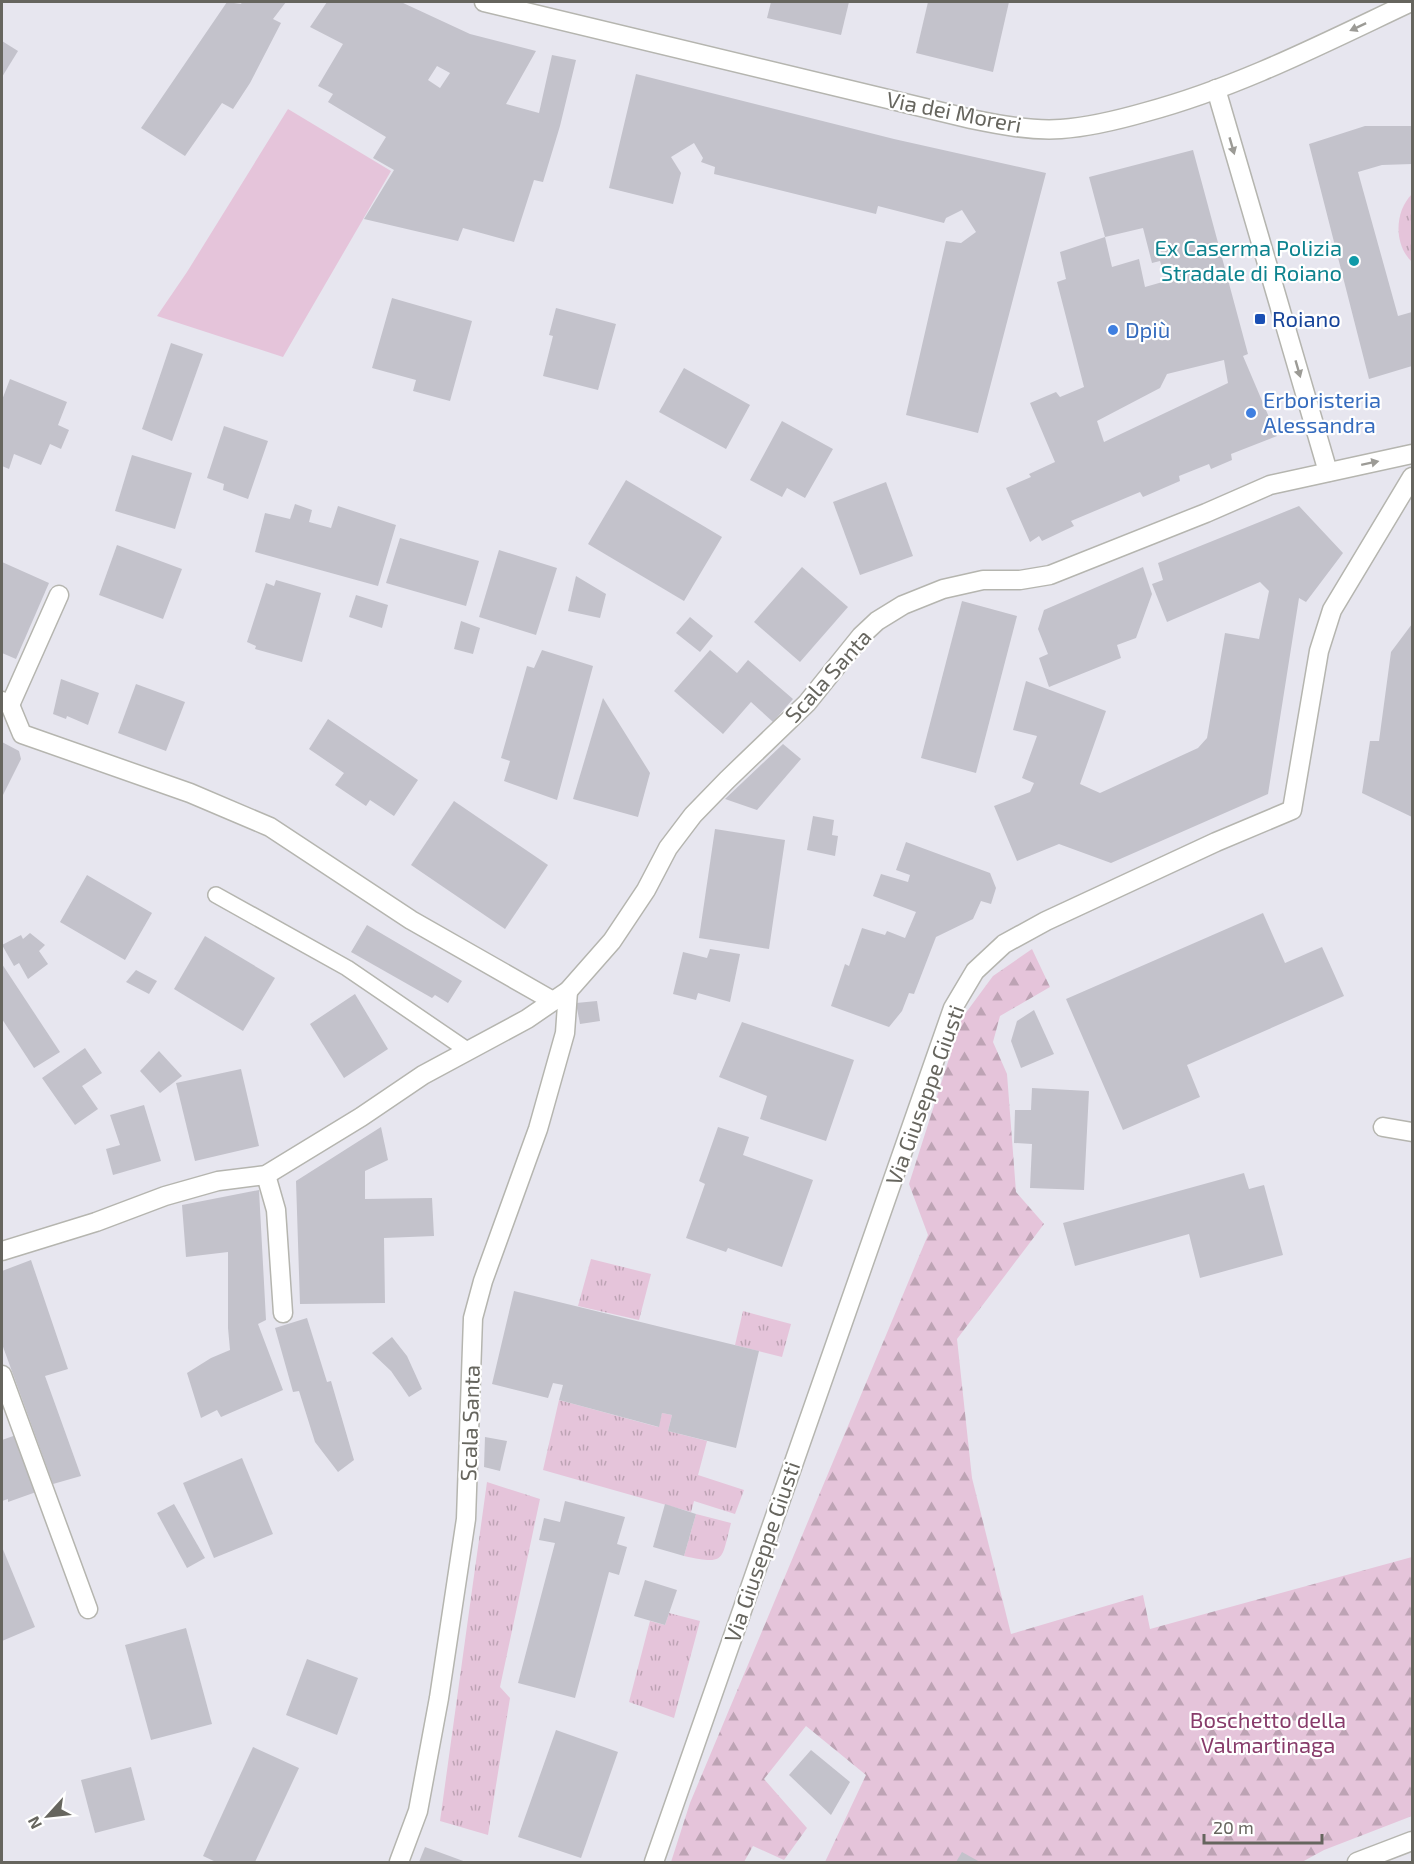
<svg xmlns="http://www.w3.org/2000/svg" width="1414" height="1864" viewBox="0 0 1414 1864" font-family="'Exo 2',sans-serif">
	<defs>
		<pattern id="grass-tufts" width="24" height="20" patternUnits="userSpaceOnUse" patternTransform="scale(1.5)"><rect width="24" height="20" fill="#e5c4da"/><path d="M3 7l-1-3M5 7V3M7 7l1-3M15 17l-1-3M17 17v-4M19 17l1-3" fill="none" stroke="#bda3b4"/></pattern>
		<pattern id="forest-firs" width="22" height="20" patternUnits="userSpaceOnUse" patternTransform="scale(1.5)"><rect width="22" height="20" fill="#e5c4da"/><path d="M5 1l3.5 6h-7zM16 11l3.5 6h-7z" fill="#bda3b4"/></pattern>
	</defs>
	<rect width="100%" height="100%" fill="#e7e6ef"/>
	<g fill="url(#grass-tufts)">
		<path d="M1412,194V262C1394,245 1394,212 1412,194Z"/>
		<path d="M591,1259L651,1274L639,1320L578,1306Z"/>
		<path d="M743,1311L791,1324L782,1357L735,1345Z"/>
		<path d="M559,1400L658,1427L662,1413L672,1415L668,1431L707,1441L698,1475L744,1490L735,1514L694,1501L691,1512L543,1470Z"/>
		<path d="M487,1482L540,1499L500,1687L510,1698L488,1835L440,1821Z"/>
		<path d="M696,1514L731,1523C721,1561 726,1565 684,1556Z"/>
		<path d="M669,1613L700,1621L674,1718L629,1702L650,1621L665,1625Z"/>
	</g>
	<path fill="url(#forest-firs)" d="M1032,949L1050,987L1000,1016L993,1042L1007,1074L1016,1192L1044,1224L957,1339L972,1478L1011,1634L1143,1595L1150,1629L1412,1557V1816L1324,1850L1302,1862H825L866,1775L806,1726L764,1779L807,1828L784,1860L753,1846L744,1862H671L690,1803L928,1235L909,1184L962,1018L993,976Z"/>
	<path fill="#e5c4da" d="M288,109L391,171L283,357L157,316L187,272Z"/>
	<g fill="#c3c2cb" fill-rule="evenodd">
		<path d="M227,2L241,4L242,2H286L273,19L281,23L250,83L233,109L222,103L185,156L141,128Z"/>
		<path d="M327,2H401L470,34L536,51L506,104L539,113L552,55L576,60L560,126L543,182L534,180L514,242L463,228L458,241L364,219L394,170L373,158L386,137L328,102L333,94L318,86L343,44L310,27ZM437,66L450,73L440,88L428,80Z"/>
		<path d="M771,2H849L841,35L767,18Z"/>
		<path d="M928,2H1009L993,72L916,53Z"/>
		<path d="M2,41L18,51L2,77Z"/>
		<path d="M636,74L894,139L1046,173L978,433L906,415L946,241L961,243L976,232L962,210L946,218L944,223L878,206L876,214L714,174L715,167L701,162L703,158L694,143L671,157L681,173L673,204L609,188Z"/>
		<path d="M1365,126H1412V164L1382,165L1358,172L1398,316L1412,312V366L1369,379L1309,144Z"/>
		<path d="M1193,150L1248,354L1243,356L1277,436L1231,454L1232,460L1211,469L1209,464L1179,476L1180,481L1143,497L1140,492L1071,521L1074,526L1042,541L1039,536L1030,542L1006,488L1031,477L1029,474L1055,462L1030,403L1056,392L1060,397L1084,387L1057,282L1066,279L1060,252L1105,237L1112,267L1139,259L1145,287L1166,281L1160,261L1152,263L1143,228L1105,237L1089,177ZM1224,360L1228,383L1104,442L1097,421L1160,388L1167,374Z"/>
		<path d="M392,298L472,321L450,401L413,391L416,380L372,368Z"/>
		<path d="M556,308L616,324L598,390L543,376L553,336L549,335Z"/>
		<path d="M171,343L203,354L172,441L142,429Z"/>
		<path d="M684,368L750,405L726,449L659,412Z"/>
		<path d="M10,379L67,402L58,425L69,430L61,449L50,444L41,465L14,454L9,469L2,466V400Z"/>
		<path d="M782,421L833,449L805,498L787,488L782,497L750,480Z"/>
		<path d="M224,426L268,441L248,499L223,490L224,484L207,478Z"/>
		<path d="M132,455L192,473L175,529L115,511Z"/>
		<path d="M626,480L722,537L684,601L588,544Z"/>
		<path d="M886,482L913,556L860,575L833,502Z"/>
		<path d="M295,504L312,510L309,522L331,528L338,506L396,525L378,586L255,552L265,513L290,519Z"/>
		<path d="M1299,506L1343,553L1306,602L1299,598L1268,794L1111,863L1059,844L1017,861L994,806L1030,792L1034,783L1022,778L1037,736L1013,730L1026,681L1106,711L1080,784L1100,793L1198,748L1207,738L1225,633L1259,639L1269,591L1260,582L1167,622L1152,584L1163,580L1158,563Z"/>
		<path d="M400,538L479,561L466,606L386,583Z"/>
		<path d="M117,545L182,569L163,619L99,595Z"/>
		<path d="M499,550L557,568L536,635L479,617Z"/>
		<path d="M2,562L49,583L16,659L2,653Z"/>
		<path d="M802,567L848,607L800,662L754,622Z"/>
		<path d="M1143,567L1152,594L1136,638L1117,645L1121,658L1049,687L1039,658L1048,654L1038,629L1044,610Z"/>
		<path d="M576,576L606,594L600,618L568,611Z"/>
		<path d="M276,580L321,593L302,662L255,649L256,646L247,642L266,583L274,586Z"/>
		<path d="M356,595L388,605L382,628L349,617Z"/>
		<path d="M962,601L1017,616L976,773L921,758Z"/>
		<path d="M690,617L713,636L700,652L676,633Z"/>
		<path d="M461,621L480,628L473,654L454,649Z"/>
		<path d="M1412,624V817L1362,793L1370,741H1379L1391,652Z"/>
		<path d="M542,650L593,666L557,800L504,781L510,761L501,758L527,666L534,668Z"/>
		<path d="M710,650L737,673L748,660L793,699L773,722L751,702L723,734L674,691Z"/>
		<path d="M61,679L99,693L88,725L67,716L66,719L53,714Z"/>
		<path d="M136,684L185,702L166,751L118,733Z"/>
		<path d="M603,698L650,773L638,817L573,799Z"/>
		<path d="M328,719L418,780L394,816L370,800L366,806L335,785L344,773L309,749Z"/>
		<path d="M2,742L19,751L21,759L2,797Z"/>
		<path d="M783,744L801,759L757,810L725,799Z"/>
		<path d="M454,801L548,865L505,929L411,865Z"/>
		<path d="M813,816L834,820L832,835L838,836L835,856L807,850Z"/>
		<path d="M715,829L785,840L769,949L699,938Z"/>
		<path d="M906,842L990,873L996,888L991,904L981,901L973,919L936,937L914,994L909,993L902,1011L889,1027L831,1006L845,964L849,966L862,928L885,935L887,931L905,938L916,912L873,896L881,874L908,882L910,875L896,870Z"/>
		<path d="M87,875L152,913L125,960L60,922Z"/>
		<path d="M1263,913L1285,963L1322,947L1344,996L1187,1065L1200,1097L1123,1130L1066,999Z"/>
		<path d="M367,925L462,981L448,1003L435,995L432,998L351,952Z"/>
		<path d="M30,933L45,945L39,951L48,964L28,979L19,963L14,966L2,945L21,935L23,939Z"/>
		<path d="M205,936L275,978L243,1031L174,989Z"/>
		<path d="M710,949L740,954L730,1002L698,993L696,1000L673,994L683,952L707,958Z"/>
		<path d="M2,964L60,1052L34,1068L2,1019Z"/>
		<path d="M136,970L157,981L149,994L126,982Z"/>
		<path d="M355,994L388,1049L344,1078L310,1024Z"/>
		<path d="M597,1001L600,1021L580,1024L576,1003Z"/>
		<path d="M1034,1010L1054,1054L1021,1068L1011,1041L1017,1021Z"/>
		<path d="M742,1022L854,1060L826,1141L760,1119L767,1096L719,1077Z"/>
		<path d="M85,1048L102,1073L82,1086L98,1109L75,1125L42,1078Z"/>
		<path d="M159,1051L182,1076L160,1093L140,1071Z"/>
		<path d="M241,1069L259,1146L195,1161L176,1083Z"/>
		<path d="M1032,1088L1089,1091L1084,1190L1030,1188L1032,1144L1014,1143L1015,1110H1031Z"/>
		<path d="M144,1105L161,1161L113,1175L106,1149L120,1145L110,1115Z"/>
		<path d="M381,1127L388,1160L365,1171V1199L432,1198L434,1236L384,1238L385,1303L300,1304L296,1181Z"/>
		<path d="M718,1127L749,1137L743,1155L813,1180L782,1267L728,1248L726,1252L686,1238L705,1184L699,1181Z"/>
		<path d="M1244,1173L1249,1189L1264,1185L1283,1255L1200,1278L1189,1234L1075,1266L1063,1223Z"/>
		<path d="M259,1190L266,1320L258,1324L283,1390L221,1417L217,1410L201,1418L187,1373L211,1358L230,1350L228,1328V1252L186,1257L182,1205Z"/>
		<path d="M31,1260L68,1369L45,1376L81,1476L53,1484L2,1344V1271Z"/>
		<path d="M514,1291L759,1351L736,1448L668,1431L672,1415L662,1413L659,1427L559,1400L563,1385L553,1383L548,1398L492,1384Z"/>
		<path d="M307,1318L327,1382L331,1381L354,1460L338,1472L315,1442L299,1391L293,1392L275,1328Z"/>
		<path d="M392,1337L407,1356L422,1389L409,1397L391,1371L372,1353Z"/>
		<path d="M19,1434L39,1491L8,1502V1499L2,1501V1440Z"/>
		<path d="M485,1437L507,1441L500,1471L484,1467Z"/>
		<path d="M242,1458L273,1534L214,1558L183,1483Z"/>
		<path d="M565,1501L625,1517L617,1544L627,1547L619,1575L609,1572L575,1698L518,1683L555,1543L539,1540L544,1518L560,1522Z"/>
		<path d="M174,1504L205,1558L187,1568L157,1513Z"/>
		<path d="M665,1504L696,1514L684,1556L653,1547Z"/>
		<path d="M2,1547L35,1627L2,1641Z"/>
		<path d="M645,1580L677,1590L665,1625L634,1616Z"/>
		<path d="M186,1628L212,1724L151,1740L125,1645Z"/>
		<path d="M307,1659L358,1678L337,1735L286,1715Z"/>
		<path d="M556,1730L618,1752L581,1858L518,1837Z"/>
		<path d="M253,1747L299,1768L255,1862H216L203,1856Z"/>
		<path d="M811,1750L850,1782L831,1815L789,1775Z"/>
		<path d="M131,1767L145,1820L95,1833L81,1780Z"/>
		<path d="M425,1847L466,1862H419Z"/>
		<path d="M962,1852L980,1862H956Z"/>
	</g>
	<g fill="none" stroke-linecap="round" stroke-linejoin="round">
		<defs>
			<path id="service" d="M216,895L347,968L467,1050"/>
			<g id="minor">
				<path d="M484,2L971,119C1000,125 1031,131 1061,129C1090,127 1118,120 1146,112C1239,87 1324,43 1411,2"/>
				<path d="M1216,89L1328,472"/>
				<path d="M2,701L10,705L22,734L190,793L270,827L411,920L553,1001"/>
				<path d="M10,705L59,595"/>
				<path d="M1383,1127L1412,1132"/>
				<path d="M266,1175L276,1210L283,1313"/>
				<path d="M2,1251L96,1222L165,1196L218,1181L266,1175L361,1117L423,1075L527,1019L568,991L612,941L646,890L668,848L693,815L727,780L807,703L861,636L877,621L903,605L943,589L983,580H1020L1050,575L1206,513L1270,485L1412,454"/>
				<path d="M2,1375L88,1609"/>
				<path d="M399,1862L418,1811L439,1698L466,1519L473,1318L483,1281L538,1129L565,1033L568,991"/>
				<path d="M654,1862L953,1008L975,971L1004,944L1046,921L1216,842L1292,810L1319,651L1332,610L1412,477"/>
				<path d="M1357,1862L1412,1841"/>
			</g>
		</defs>
		<use href="#service" stroke="#b5b5af" stroke-width="18"/>
		<use href="#minor" stroke="#b5b5af" stroke-width="21"/>
		<use href="#service" stroke="#fff" stroke-width="15"/>
		<use href="#minor" stroke="#fff" stroke-width="18"/>
	</g>
	<defs><path id="oneway-solid" d="M-6-.8H1V-3.2L6.5 0L1 3.2V.8H-6Z" transform="scale(1.5)"/></defs>
	<g fill="#9c9b96">
		<use href="#oneway-solid" transform="translate(1358 27) rotate(155)"/>
		<use href="#oneway-solid" transform="translate(1232 146) rotate(74)"/>
		<use href="#oneway-solid" transform="translate(1298 369) rotate(74)"/>
		<use href="#oneway-solid" transform="translate(1370 463) rotate(-12)"/>
	</g>
	<circle fill="#0f9aa8" stroke="#fff" stroke-width="2" cx="1354" cy="261" r="6"/>
	<rect fill="#1a4fb4" stroke="#fff" stroke-width="2" x="1254" y="313" width="12" height="12" rx="3"/>
	<g fill="#3f7fe0" stroke="#fff" stroke-width="2">
		<circle cx="1113" cy="330" r="6"/>
		<circle cx="1251" cy="413" r="6"/>
	</g>
	<g text-anchor="middle" stroke-width="4.5" stroke-linejoin="round" paint-order="stroke">
		<g font-size="22" fill="#66655e" stroke="#fff">
			<text transform="translate(954 112) rotate(11)" y="8">Via dei Moreri</text>
			<text transform="translate(828 676) rotate(-48)" y="8">Scala Santa</text>
			<text transform="translate(925 1095) rotate(-70)" y="8">Via Giuseppe Giusti</text>
			<text transform="translate(470 1423) rotate(-88)" y="8">Scala Santa</text>
			<text transform="translate(762 1552) rotate(-71)" y="8">Via Giuseppe Giusti</text>
		</g>
		<g font-size="22" fill="#0d838f" stroke="#fff" text-anchor="end">
			<text x="1342" y="256">Ex Caserma Polizia<tspan x="1342" dy="25">Stradale di Roiano</tspan></text>
		</g>
		<g font-size="22" fill="#164399" stroke="#fff" text-anchor="start">
			<text x="1272" y="327">Roiano</text>
		</g>
		<g font-size="22" fill="#366cbe" stroke="#fff" text-anchor="start">
			<text x="1125" y="338">Dpiù</text>
			<text x="1263" y="408">Erboristeria<tspan x="1263" dy="25">Alessandra</tspan></text>
		</g>
		<g font-size="22" fill="#873b6a" stroke="#fff">
			<text x="1268" y="1728">Boschetto della<tspan x="1268" dy="25">Valmartinaga</tspan></text>
		</g>
	</g>
	<rect width="1414" height="1864" fill="none" stroke="#66655e" stroke-width="6"/>
	<g transform="translate(48 1816) rotate(243)" stroke="#ffffff" stroke-width="4.5" paint-order="stroke">
	<path d="M0-4.5L10 22L0 15L-10 22Z" fill="#66655e"/>
	<text y="-9" font-size="16" font-weight="bold" text-anchor="middle" fill="#66655e">N</text>
	</g>
	<path d="M1204 1834v9h118v-9" fill="none" stroke="#66655e" stroke-width="3"/>
	<text x="1213" y="1834" font-size="18" fill="#66655e" stroke="#ffffff" stroke-width="4.5" paint-order="stroke">20 m</text>
</svg>
